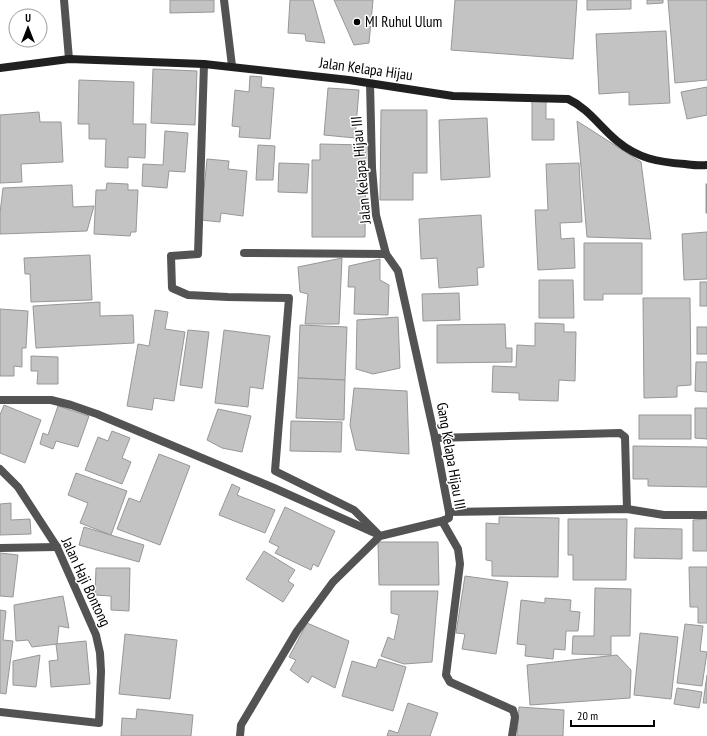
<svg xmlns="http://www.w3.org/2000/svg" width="707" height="736" viewBox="0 0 707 736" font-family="'PT Sans Narrow',sans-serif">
	<rect width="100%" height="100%" fill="#fff"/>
	<g fill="#c3c3c3" stroke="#979797">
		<path d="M170,0H214V12L170,13Z"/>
		<path d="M290,0H313L325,43L306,41L305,34L288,33Z"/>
		<path d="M334,0H373L369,43L354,45Z"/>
		<path d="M455,0H577L573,59L451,50Z"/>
		<path d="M587,0H631V9L587,10Z"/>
		<path d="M647,0H663V3L647,4Z"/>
		<path d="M668,0H707V80L675,83Z"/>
		<path d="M666,31L670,103L629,105V92L599,94L596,34Z"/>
		<path d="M153,69L197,71L195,125L151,123Z"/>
		<path d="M250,76L262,77L261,87L274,88L270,139L239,137L240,127L232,126L235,90L249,92Z"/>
		<path d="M79,80L134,82L133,124H146L145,158L128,157V168L105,167L106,139H89V124H78Z"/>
		<path d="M707,87V115L687,119L681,92Z"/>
		<path d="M328,88L359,90L355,138L324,135Z"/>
		<path d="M532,99H546V119H554V140H532Z"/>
		<path d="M381,110H427V173H413V200H380Z"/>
		<path d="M39,112L40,122H61L63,162L21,164L22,182L0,183V115Z"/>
		<path d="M487,118L490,177L441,180L439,120Z"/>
		<path d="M577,121L641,162L651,239L587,237Z"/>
		<path d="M165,131L188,133L185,172L169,171L167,188L142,186L143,164L163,165Z"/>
		<path d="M320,144L366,145L365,237H312V160H320Z"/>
		<path d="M258,145L275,146L273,180H256Z"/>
		<path d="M207,159L229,161L228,169L247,171L243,216L221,213L220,222L201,220Z"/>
		<path d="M279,163L309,164L307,193L278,192Z"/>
		<path d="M579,163L582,222L560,223L561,239L574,238L575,268L538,270L535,210H548L546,164Z"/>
		<path d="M107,183L128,184V190H138L136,232H131L130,236L94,234L96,190H106Z"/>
		<rect x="706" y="184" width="1" height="29"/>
		<path d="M72,185L73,207L94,206L87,231L0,234V213L3,188Z"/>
		<path d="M481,215L484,267L477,268L478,285L439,288L437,258L421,259L419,219Z"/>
		<path d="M707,232V279L684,280L682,234Z"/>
		<path d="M584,243H642V294H603V300H584Z"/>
		<path d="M90,255L92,300L31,302L30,274H25L24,258Z"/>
		<path d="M342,258L339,324H305L308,294L300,292L298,267Z"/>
		<path d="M380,259V280L389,285L388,315L354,314L355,287H348L349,266Z"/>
		<path d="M539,280H573L574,318H539Z"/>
		<rect x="700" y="282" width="7" height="24"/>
		<path d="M459,293L460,320L423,321L422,294Z"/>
		<path d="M643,298H690L691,385L677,386V397L644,398Z"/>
		<path d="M100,302V316L133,315L134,343L36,348L33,306Z"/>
		<path d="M0,309L28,311L26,348H22V367L14,366V376H0Z"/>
		<path d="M155,310L168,312L165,329L185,332L174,401L154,398L152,410L127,406L138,344L149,346Z"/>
		<path d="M398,317L400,368L373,374L356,369L357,320Z"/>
		<path d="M535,323L564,324V332H576L575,381L559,380L558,401L519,400V393L492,392L493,366L516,367L517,345L535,346Z"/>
		<path d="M505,324L506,348H512V362L437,363V325Z"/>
		<path d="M300,325L347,327L345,380L298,378Z"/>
		<rect x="697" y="327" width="10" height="27"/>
		<path d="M188,330L209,332L202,388L180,385Z"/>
		<path d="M224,330L270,336L263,389L250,387L248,407L215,403Z"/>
		<path d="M31,356L58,357V384H37L38,371H31Z"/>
		<path d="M696,362H707V392L695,391Z"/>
		<path d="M298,378L345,380L344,420L296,418Z"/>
		<path d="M354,388L407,391L409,454L356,450L350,425Z"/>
		<path d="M4,405L41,420L25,463L0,453V415Z"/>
		<path d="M58,406L89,416L78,447L56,441L53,449L40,444L43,433L48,435Z"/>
		<path d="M695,408H707V439L695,438Z"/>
		<path d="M218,409L251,416L242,452L222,448L207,440Z"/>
		<rect x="639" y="415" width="52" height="24"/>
		<path d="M291,421L342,422L341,452L290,451Z"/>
		<path d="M112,431L130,438L122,458L131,462L122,484L85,470L98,437L108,441Z"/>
		<path d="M633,446L707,447V487L648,486V479H633Z"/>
		<path d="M159,454L190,466L160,545L117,529L129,498L140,502Z"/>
		<path d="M76,473L127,491L111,535L80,523L88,503L68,495Z"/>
		<path d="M232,484L240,488L237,495L275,510L265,533L219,515Z"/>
		<path d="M11,503V520L30,519L31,534L0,535V504Z"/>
		<path d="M285,507L335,531L318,567L313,564L311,570L275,553L279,547L269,542Z"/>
		<path d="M499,517L559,518L558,577L492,576V561L486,560V523L499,524Z"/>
		<path d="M568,519H627L626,580H573V555H568Z"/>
		<path d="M707,519V551H693V520Z"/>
		<path d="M84,527L144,545L139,562L79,545Z"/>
		<path d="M635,528L682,529V559L634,558Z"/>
		<path d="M378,542H438L439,585H379Z"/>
		<path d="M264,551L295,570L288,581L294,585L283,602L246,579Z"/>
		<path d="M0,553L18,555L13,597L0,596Z"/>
		<path d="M689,567H707V623H698V607H690Z"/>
		<path d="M96,568H130L129,611L111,610V596L95,595Z"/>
		<path d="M465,576L508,582L496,654L462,649L465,634L456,633Z"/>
		<path d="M595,588L631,589L630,636H611V655L572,654L573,636H594Z"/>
		<path d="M391,591H438L432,662L404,664L381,656L388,637L394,640L399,615L391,613Z"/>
		<path d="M63,596L69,628L59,626L57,644L32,647L28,640L16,641L14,605Z"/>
		<path d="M545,598L571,600L570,611L580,612L578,631H566L565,650L554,649L553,659L525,656L526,645L517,644L521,600L545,603Z"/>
		<path d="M0,610L6,611L3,640L13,641L6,694L0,693Z"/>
		<path d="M307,623L349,641L335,688L312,676L308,683L290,670L296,660L289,657Z"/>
		<path d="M685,624L703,626L700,651L707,652L702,686L677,683Z"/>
		<path d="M640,633L678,637L671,699L634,695Z"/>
		<path d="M125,634L177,640L170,699L119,694Z"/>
		<path d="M86,641L90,684L51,687L49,661L58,660L56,644Z"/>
		<path d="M40,655L36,687L13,685V661Z"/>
		<path d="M617,655L631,670L630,698L530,705L527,665Z"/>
		<path d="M379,659L406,667L393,711L342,696L352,661L376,668Z"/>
		<path d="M707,675V703H703Z"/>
		<path d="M677,688L702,692L699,708L674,704Z"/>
		<path d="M408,703L438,713L430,736H387L389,730L398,733Z"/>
		<path d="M519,707L564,710L563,736H517Z"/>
		<path d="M137,709L193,715L191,736H121L122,718L136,719Z"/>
	</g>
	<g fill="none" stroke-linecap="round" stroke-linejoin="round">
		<g stroke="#535353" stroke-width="8">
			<path d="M64,0L69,59"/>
			<path d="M224,0L232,66"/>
			<path d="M204,64L198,254L171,256L172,288L188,295L228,297L289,298L275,471L354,510L380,536"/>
			<path d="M244,253L386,254"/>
			<path d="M0,400H51L71,405L97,414L274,488L375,533"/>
			<path d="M435,438L620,433L625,437L627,509"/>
			<path d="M0,469L18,487L57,547L96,635L100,653L101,671L99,723L0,712"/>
			<path d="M449,512L627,509L664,515H707"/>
			<path d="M442,521L458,549L460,564L446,675L450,682L513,710L515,717L512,736"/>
			<path d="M0,548L57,547"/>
			<path d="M240,736L241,725L297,631L333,582L380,536L442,521L449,518V512L435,438L398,271L386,254L376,215L372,168L370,83"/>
		</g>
		<path stroke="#202020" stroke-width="8" d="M0,68L69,59L204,64L349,80L453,96L568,99C588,108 600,127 617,141C639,159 658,162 685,164C693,165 700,166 707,165"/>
	</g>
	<circle fill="#000" stroke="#fff" stroke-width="1.5" cx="357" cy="22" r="4"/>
	<g text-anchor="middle" stroke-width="3" stroke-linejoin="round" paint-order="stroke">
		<g font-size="15" fill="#000" stroke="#fff" text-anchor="start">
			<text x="365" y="27">MI Ruhul Ulum</text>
		</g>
		<g font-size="15" fill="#000" stroke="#fff">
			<text transform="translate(366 69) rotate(8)" y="5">Jalan Kelapa Hijau</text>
			<text transform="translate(361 170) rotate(-95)" y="5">Jalan Kelapa Hijau III</text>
			<text transform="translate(451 456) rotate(80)" y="5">Gang Kelapa Hijau III</text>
			<text transform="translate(86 582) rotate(65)" y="5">Jalan Haji Bontong</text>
		</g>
	</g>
	<g transform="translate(28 28)"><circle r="19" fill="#ffffff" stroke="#999999"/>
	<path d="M0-3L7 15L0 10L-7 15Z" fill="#000000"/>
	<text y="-6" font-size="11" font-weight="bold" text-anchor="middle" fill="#000000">U</text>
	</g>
	<path d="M571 720v6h83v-6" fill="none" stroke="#000000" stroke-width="2"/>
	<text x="577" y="720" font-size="12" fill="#000000" stroke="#ffffff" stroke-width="3" paint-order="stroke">20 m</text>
</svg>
